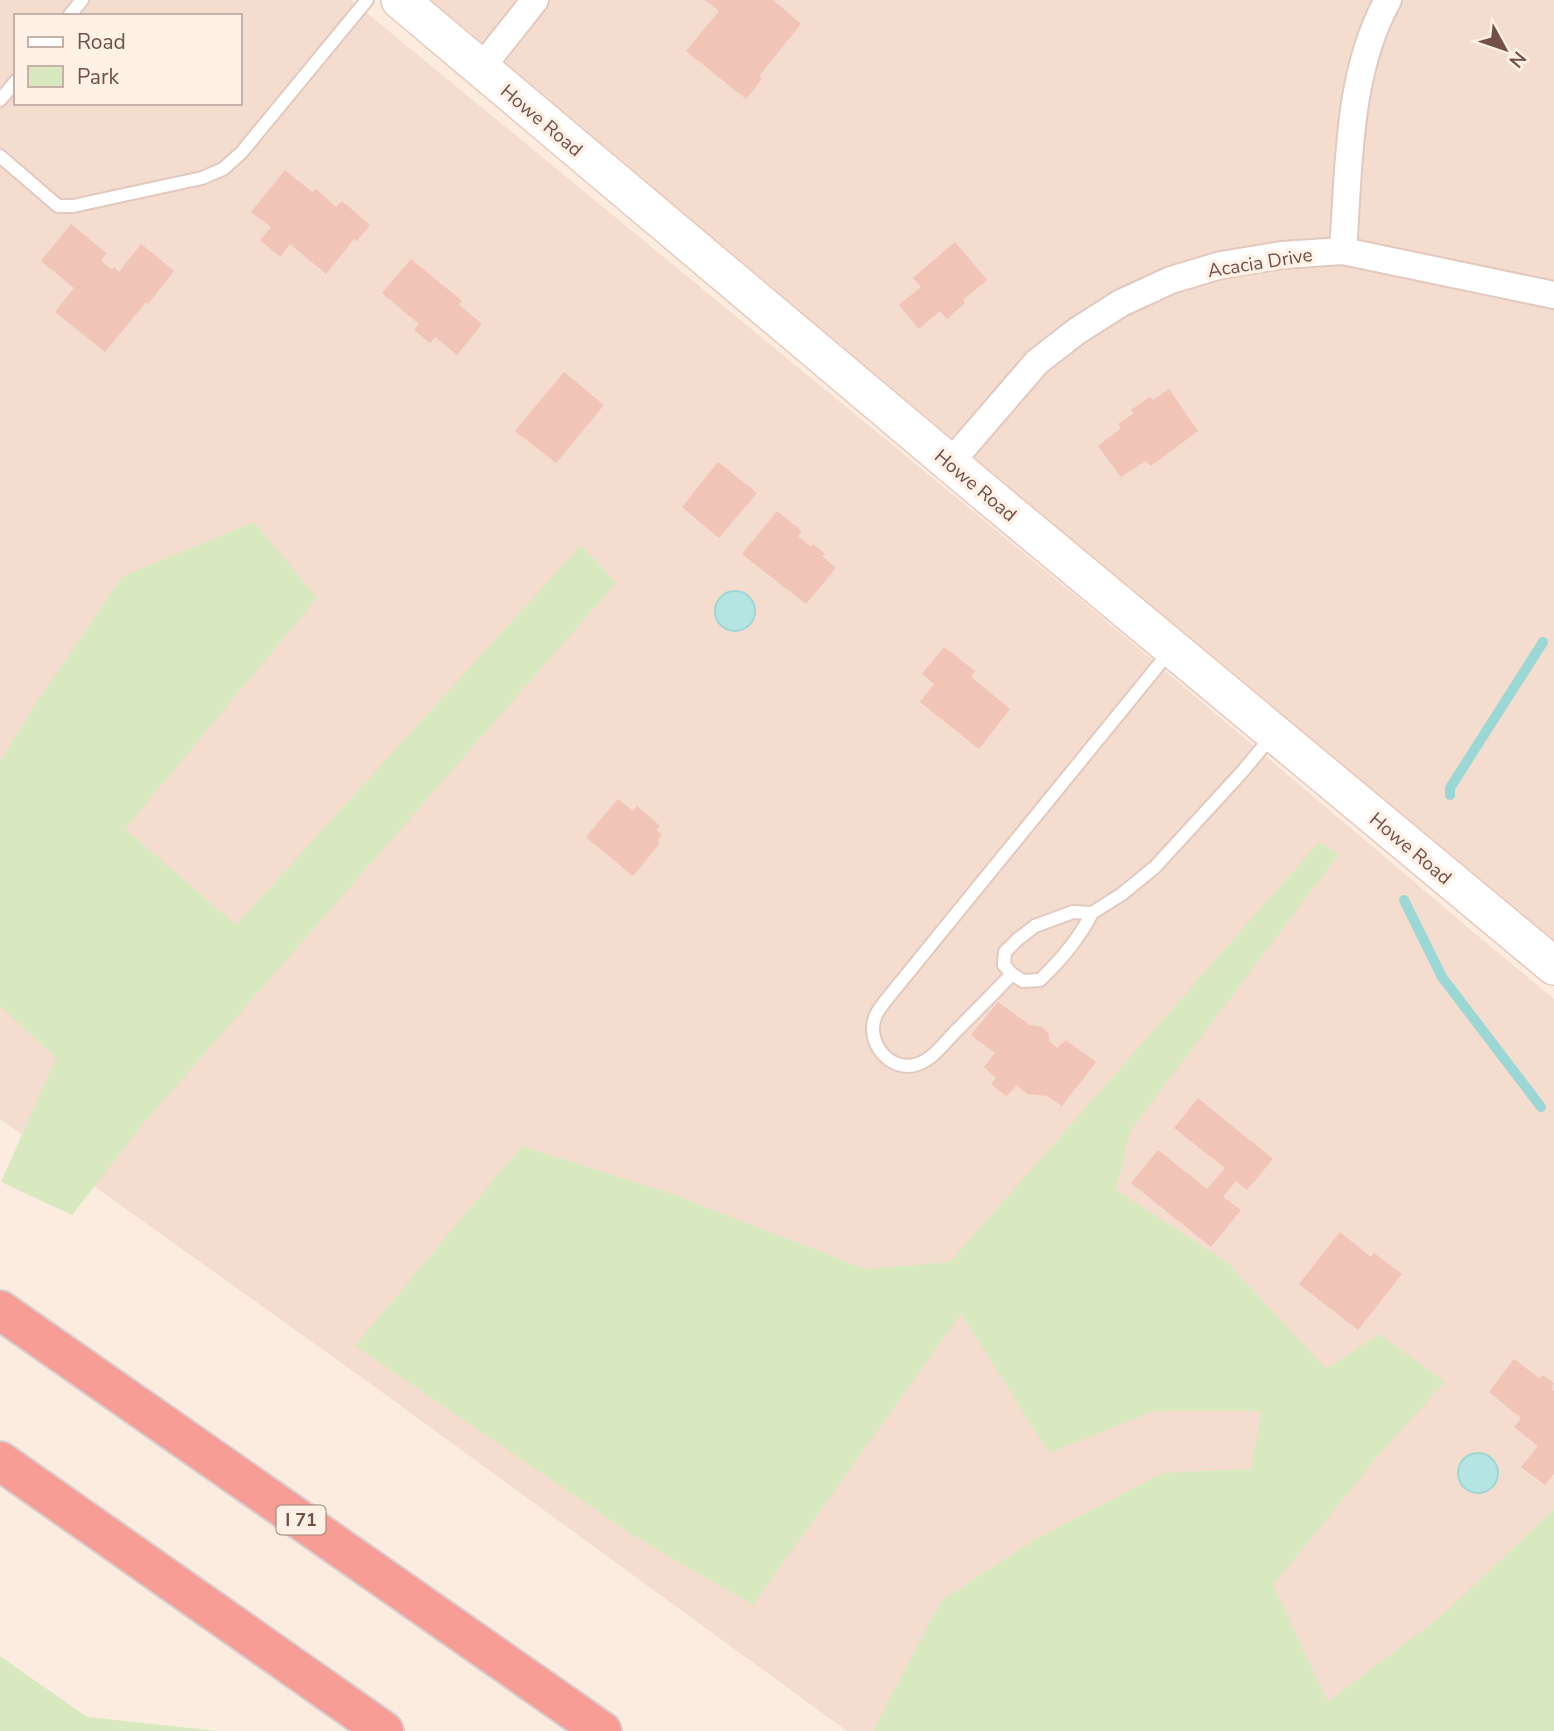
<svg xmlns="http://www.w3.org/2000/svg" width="1554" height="1731" viewBox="0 0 1554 1731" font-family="'Nunito Sans',sans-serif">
	<rect width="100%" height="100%" fill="#fcece0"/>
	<g fill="#f4dccf" fill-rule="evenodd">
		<path d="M0,0H351L1087,605L1478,936L1554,999V1731H847L375,1387L0,1119ZM16,16H240V103H16Z"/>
		<path d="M427,0H1554V947L885,395L598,142Z"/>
	</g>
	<g fill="#d8e9bf">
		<path d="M254,522L317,598L125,829L236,925L581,545L616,583L143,1124L72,1215L1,1182L56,1058L0,1006V762L34,706L123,576Z"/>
		<path d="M1319,842L1339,854L1131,1130L1116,1190L1227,1262L1326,1369L1379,1334L1445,1382L1384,1449L1273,1585L1328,1702L1445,1613L1554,1509V1731H873L941,1601L1029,1543L1162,1473L1251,1469L1261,1411H1154L1049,1453L961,1314L753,1605L634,1536L355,1346L522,1146L672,1194L865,1269L950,1262Z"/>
		<path d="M0,1656L87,1717L218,1731H0Z"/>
	</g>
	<g fill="#b5e5e3" stroke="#9bd7d5" stroke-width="2">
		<circle cx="735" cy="611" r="20"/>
		<circle cx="1478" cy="1473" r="20"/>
	</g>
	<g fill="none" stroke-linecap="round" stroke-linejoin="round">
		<g stroke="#9bd7d5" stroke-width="10">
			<path d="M1450,795V788L1543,642"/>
			<path d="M1404,900L1442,977L1541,1107"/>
		</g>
	</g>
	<g fill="#f1c4b8">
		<path d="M705,0H773L801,24L759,76L762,79L746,99L686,51L719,11Z"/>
		<path d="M285,170L312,192L316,189L336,207L342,201L370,225L357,241L354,239L326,274L290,244L280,257L260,240L271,227L251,212Z"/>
		<path d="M71,224L106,253L101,261L112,270L114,267L119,272L141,244L174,271L148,304L146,302L105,352L55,312L74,288L41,261Z"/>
		<path d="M955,242L987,280L963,300L965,303L947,319L940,311L919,329L899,305L921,287L913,278Z"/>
		<path d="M411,259L462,301L459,305L482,324L457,355L435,337L430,343L414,330L419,324L382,293Z"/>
		<path d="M564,372L604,405L556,463L515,431Z"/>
		<path d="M1169,389L1198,431L1151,466L1146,461L1121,477L1098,446L1121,428L1118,424L1134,413L1131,410L1150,397L1153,400Z"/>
		<path d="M718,462L757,493L719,538L682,507Z"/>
		<path d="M777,511L802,531L798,536L811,547L813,544L825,554L822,556L836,568L806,604L742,554Z"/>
		<path d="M944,647L975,671L971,677L1010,709L979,749L920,702L934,684L922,674Z"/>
		<path d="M618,799L633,811L637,806L660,826L656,830L662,835L657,841L660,843L633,876L586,837Z"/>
		<path d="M998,1002L1030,1025L1042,1027L1049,1034V1041L1057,1048L1066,1040L1096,1062L1062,1106L1047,1096L1027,1094L1017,1085L1006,1096L991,1084L996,1078L984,1067L995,1053L971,1035Z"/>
		<path d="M1198,1098L1273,1159L1247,1190L1236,1181L1223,1197L1241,1210L1211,1247L1131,1183L1158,1150L1207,1189L1225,1168L1174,1128Z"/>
		<path d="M1340,1232L1371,1257L1374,1253L1402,1274L1358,1330L1299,1284Z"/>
		<path d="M1514,1359L1539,1378L1543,1375L1554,1383L1552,1389L1554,1391V1474L1545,1485L1521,1467L1538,1446L1514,1427L1521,1418L1489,1392Z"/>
	</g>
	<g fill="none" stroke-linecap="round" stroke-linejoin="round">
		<defs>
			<g id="lane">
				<path d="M69,16L82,0"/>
				<path d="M0,100L16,81"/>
				<path d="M0,156L58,206H73L202,178L223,169L241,153L367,0"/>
				<path d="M1092,913C1079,939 1061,960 1040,980L1023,981L1012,974L1004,965L1005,952L1018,939L1035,926L1073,912L1092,913L1122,894L1155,867L1242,772L1272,736"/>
				<path d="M1012,974C993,994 974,1013 955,1032C944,1043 933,1059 918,1064C890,1074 864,1041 876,1015C880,1006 889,997 895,989L1170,651"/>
			</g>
			<g id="street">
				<path d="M481,68L535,0"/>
				<path d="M1343,251C1349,169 1347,73 1388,0"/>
				<path d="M950,463L1037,362L1077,331L1121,303L1171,280L1221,265L1282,255L1343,251L1554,295"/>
			</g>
			<path id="secondary" d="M400,0L983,491L1554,966"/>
			<g id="highway">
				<path d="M0,1310L602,1731"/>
				<path d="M0,1461L384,1731"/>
			</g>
		</defs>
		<use href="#lane" stroke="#e2c9bf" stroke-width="16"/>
		<use href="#street" stroke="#e2c9bf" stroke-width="30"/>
		<use href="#secondary" stroke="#e7c8bc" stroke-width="40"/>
		<use href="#highway" stroke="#d8cecc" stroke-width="42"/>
		<use href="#lane" stroke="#fff" stroke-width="12"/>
		<use href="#street" stroke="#fff" stroke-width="26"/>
		<use href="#secondary" stroke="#fff" stroke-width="37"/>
		<use href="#highway" stroke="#f79d96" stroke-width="38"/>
	</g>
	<g text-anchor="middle" stroke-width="7" stroke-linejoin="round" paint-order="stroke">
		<rect fill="#fff1e6" stroke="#9d8077" stroke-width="2" x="276.5" y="1505.5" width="49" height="29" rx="5"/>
		<g font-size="18" font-weight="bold" fill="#734f48">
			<text x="301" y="1526">I 71</text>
		</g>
		<g font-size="19" fill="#734f48" stroke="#fff1e6">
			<text transform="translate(542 120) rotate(40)" y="7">Howe Road</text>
			<text transform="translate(1260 262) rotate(-9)" y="7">Acacia Drive</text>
			<text transform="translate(976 485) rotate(40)" y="7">Howe Road</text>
			<text transform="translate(1411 848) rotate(40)" y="7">Howe Road</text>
		</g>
	</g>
	<rect x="14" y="14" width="228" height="91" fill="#fff1e6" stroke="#c7b0a7" stroke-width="2"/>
	<rect x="28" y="37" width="35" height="10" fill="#ffffff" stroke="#c7b0a7" stroke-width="2"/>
	<text x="77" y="49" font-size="21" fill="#734f48">Road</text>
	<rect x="28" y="66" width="35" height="21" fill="#d8e9bf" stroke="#c7b0a7" stroke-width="2"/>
	<text x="77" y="84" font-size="21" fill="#734f48">Park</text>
	<g transform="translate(1505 49) rotate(130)" stroke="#fff1e6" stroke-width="5" paint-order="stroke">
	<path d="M0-5L12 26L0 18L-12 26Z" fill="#734f48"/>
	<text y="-10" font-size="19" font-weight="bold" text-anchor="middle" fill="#734f48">N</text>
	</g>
</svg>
